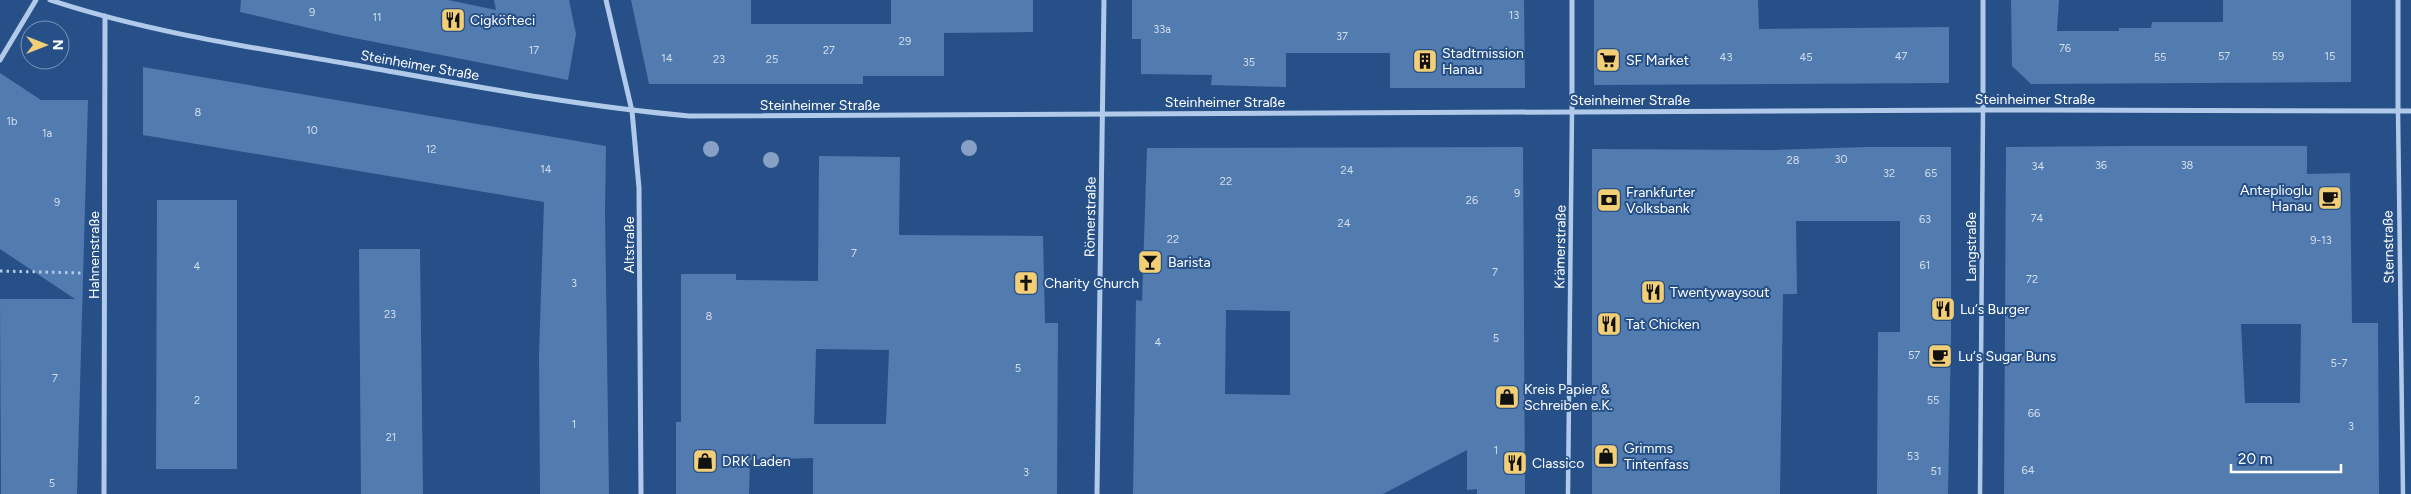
<svg xmlns="http://www.w3.org/2000/svg" width="2411" height="494" viewBox="0 0 2411 494" font-family="Figtree,sans-serif">
	<rect width="100%" height="100%" fill="#265087"/>
	<g fill="#527cb0" fill-rule="evenodd">
		<path d="M241,0H448L496,10L494,0H569L576,34L568,80L339,35L240,12Z"/>
		<path d="M631,0H751V24H891V0H1033V32L944,33V76H863V84H649Z"/>
		<path d="M1132,0H1524L1525,88H1390V53H1286V87L1211,85L1212,75L1141,74V39H1132Z"/>
		<path d="M1594,0H1758L1759,29L1949,27V83L1594,85Z"/>
		<path d="M2011,0H2059L2057,31H2119V28H2151L2152,22H2223V0H2351V82L2031,84L2012,66Z"/>
		<path d="M143,67L606,146L605,212L609,494H540L539,354L544,202L143,135Z"/>
		<path d="M0,73L41,100H88L77,494H1L0,299H75L0,249Z"/>
		<path d="M2131,146H2307V174L2350,173L2352,323H2378L2379,494H2004L2006,147ZM2241,324H2301L2300,403H2245Z"/>
		<path d="M1523,147L1525,494H1477V489L1467,490V450L1383,494H1133L1136,300L1142,301L1147,148ZM1226,310L1290,311V395L1225,394Z"/>
		<path d="M1866,147H1951V336L1948,494H1877L1878,332H1900V221H1796L1797,294H1783L1780,494H1592V149L1774,150Z"/>
		<path d="M819,156L900,157L899,235L1043,236L1045,323H1058L1057,494H813V458L750,460L749,494H676V422H681V274H736V280L818,281ZM816,349L889,350L886,424H814Z"/>
		<path d="M157,200H237V469H156Z"/>
		<path d="M359,249H420L423,494H361Z"/>
	</g>
	<g fill="none" stroke-linecap="round" stroke-linejoin="round">
		<path stroke="#b1cae9" stroke-width="3" stroke-dasharray="2.5 4" stroke-linecap="butt" d="M0,271L82,273"/>
		<g stroke="#b1cae9" stroke-width="4.5">
			<path d="M2398,111L2403,494"/>
			<path d="M1568,494L1572,111"/>
			<path d="M1980,494L1983,110"/>
		</g>
		<g stroke="#b1cae9" stroke-width="5">
			<path d="M50,0C147,32 249,47 349,64C462,84 575,106 689,116L1983,110L2411,111"/>
			<path d="M606,0L632,111L639,188L641,494"/>
			<path d="M1572,0V111"/>
			<path d="M0,60L36,0"/>
			<path d="M1983,110V0"/>
			<path d="M2398,111V0"/>
			<path d="M104,494L105,16"/>
			<path d="M1097,494L1104,0"/>
		</g>
	</g>
	<g fill="#86a1c5">
		<circle cx="969" cy="148" r="8"/>
		<circle cx="711" cy="149" r="8"/>
		<circle cx="771" cy="160" r="8"/>
	</g>
	<defs>
		<symbol id="restaurant-square" viewBox="-11 -11 22 22"><rect x="-9" y="-9" width="18" height="18" rx="4" fill="#f2ce76" stroke="#265087"/><path d="M-5-6h1v4h1v-4h1v4h1v-4h1v5L-1.5 .5V6h-2V.5L-5-1ZM5-6V6H3V1.5H1.5Q1.5-4 5-6Z" fill="#111"/></symbol>
		<symbol id="supermarket-square" viewBox="-11 -11 22 22"><rect x="-9" y="-9" width="18" height="18" rx="4" fill="#f2ce76" stroke="#265087"/><path d="M-6-5.5h2.5l.6 2H6L4.5 2H-2.5L-4.4-4H-6ZM-1.5 3.2a1.3 1.3 0 1 0 .1 0ZM3 3.2a1.3 1.3 0 1 0 .1 0Z" fill="#111"/></symbol>
		<symbol id="building-square" viewBox="-11 -11 22 22"><rect x="-9" y="-9" width="18" height="18" rx="4" fill="#f2ce76" stroke="#265087"/><path d="M-4-6H4V6H1V3H-1V6H-4ZM-2.5-4.3h1.7v1.8h-1.7ZM.8-4.3h1.7v1.8H.8ZM-2.5-1h1.7V.8h-1.7ZM.8-1h1.7V.8H.8Z" fill="#111"/></symbol>
		<symbol id="cafe-square" viewBox="-11 -11 22 22"><rect x="-9" y="-9" width="18" height="18" rx="4" fill="#f2ce76" stroke="#265087"/><path d="M-5.5-4.5H6V0H3Q3 3.5 0 3.5H-2.5Q-5.5 3.5-5.5 0ZM3-3.2v2h1.7v-2ZM-6 4.5H4V6H-6Z" fill="#111"/></symbol>
		<symbol id="bank-square" viewBox="-11 -11 22 22"><rect x="-9" y="-9" width="18" height="18" rx="4" fill="#f2ce76" stroke="#265087"/><path d="M-6-4H6V4H-6ZM0-2.3a2.3 2.3 0 1 0 0 4.6a2.3 2.3 0 1 0 0-4.6Z" fill="#111"/></symbol>
		<symbol id="bar-square" viewBox="-11 -11 22 22"><rect x="-9" y="-9" width="18" height="18" rx="4" fill="#f2ce76" stroke="#265087"/><path d="M-6-5H6L.8 .8V4.5H3.5V6h-7V4.5H-.8V.8Z" fill="#111"/></symbol>
		<symbol id="church-square" viewBox="-11 -11 22 22"><rect x="-9" y="-9" width="18" height="18" rx="4" fill="#f2ce76" stroke="#265087"/><path d="M-1.2-6h2.4v3.5h3.3v2.4h-3.3V6h-2.4V-.1h-3.3v-2.4h3.3Z" fill="#111"/></symbol>
		<symbol id="shop-square" viewBox="-11 -11 22 22"><rect x="-9" y="-9" width="18" height="18" rx="4" fill="#f2ce76" stroke="#265087"/><path d="M-5-2.5h2.3a2.7 3.5 0 0 1 5.4 0H5L5.5 6h-11ZM-1.5-2.5h3a1.5 2.3 0 0 0-3 0Z" fill="#111"/></symbol>
	</defs>
	<g fill-rule="evenodd">
		<use href="#restaurant-square" x="439" y="6" width="28" height="28"/>
		<use href="#supermarket-square" x="1594" y="46" width="28" height="28"/>
		<use href="#building-square" x="1411" y="47" width="28" height="28"/>
		<use href="#cafe-square" x="2316" y="184" width="28" height="28"/>
		<use href="#bank-square" x="1595" y="186" width="28" height="28"/>
		<use href="#bar-square" x="1136" y="248" width="28" height="28"/>
		<use href="#church-square" x="1012" y="269" width="28" height="28"/>
		<use href="#restaurant-square" x="1639" y="278" width="28" height="28"/>
		<use href="#restaurant-square" x="1929" y="295" width="28" height="28"/>
		<use href="#restaurant-square" x="1595" y="310" width="28" height="28"/>
		<use href="#cafe-square" x="1926" y="342" width="28" height="28"/>
		<use href="#shop-square" x="1493" y="383" width="28" height="28"/>
		<use href="#shop-square" x="1592" y="442" width="28" height="28"/>
		<use href="#shop-square" x="691" y="447" width="28" height="28"/>
		<use href="#restaurant-square" x="1501" y="449" width="28" height="28"/>
	</g>
	<g text-anchor="middle" stroke-width="4" stroke-linejoin="round" paint-order="stroke">
		<g font-size="11" fill="#d4deeb">
			<text x="312" y="16">9</text>
			<text x="1514" y="19">13</text>
			<text x="377" y="21">11</text>
			<text x="1162" y="33">33a</text>
			<text x="1342" y="40">37</text>
			<text x="905" y="45">29</text>
			<text x="2065" y="52">76</text>
			<text x="534" y="54">17</text>
			<text x="829" y="54">27</text>
			<text x="1901" y="60">47</text>
			<text x="2224" y="60">57</text>
			<text x="2278" y="60">59</text>
			<text x="2330" y="60">15</text>
			<text x="1726" y="61">43</text>
			<text x="1806" y="61">45</text>
			<text x="2160" y="61">55</text>
			<text x="667" y="62">14</text>
			<text x="719" y="63">23</text>
			<text x="772" y="63">25</text>
			<text x="1249" y="66">35</text>
			<text x="198" y="116">8</text>
			<text x="12" y="125">1b</text>
			<text x="312" y="134">10</text>
			<text x="47" y="137">1a</text>
			<text x="431" y="153">12</text>
			<text x="1841" y="163">30</text>
			<text x="1793" y="164">28</text>
			<text x="2101" y="169">36</text>
			<text x="2187" y="169">38</text>
			<text x="2038" y="170">34</text>
			<text x="546" y="173">14</text>
			<text x="1347" y="174">24</text>
			<text x="1889" y="177">32</text>
			<text x="1931" y="177">65</text>
			<text x="1226" y="185">22</text>
			<text x="1517" y="197">9</text>
			<text x="1472" y="204">26</text>
			<text x="57" y="206">9</text>
			<text x="2037" y="222">74</text>
			<text x="1925" y="223">63</text>
			<text x="1344" y="227">24</text>
			<text x="1173" y="243">22</text>
			<text x="2321" y="244">9-13</text>
			<text x="854" y="257">7</text>
			<text x="1925" y="269">61</text>
			<text x="197" y="270">4</text>
			<text x="1495" y="276">7</text>
			<text x="2032" y="283">72</text>
			<text x="574" y="287">3</text>
			<text x="390" y="318">23</text>
			<text x="709" y="320">8</text>
			<text x="1496" y="342">5</text>
			<text x="1158" y="346">4</text>
			<text x="1914" y="359">57</text>
			<text x="2339" y="367">5-7</text>
			<text x="1018" y="372">5</text>
			<text x="55" y="382">7</text>
			<text x="197" y="404">2</text>
			<text x="1933" y="404">55</text>
			<text x="2034" y="417">66</text>
			<text x="574" y="428">1</text>
			<text x="2351" y="430">3</text>
			<text x="391" y="441">21</text>
			<text x="1496" y="454">1</text>
			<text x="1913" y="460">53</text>
			<text x="2028" y="474">64</text>
			<text x="1936" y="475">51</text>
			<text x="1026" y="476">3</text>
			<text x="52" y="487">5</text>
		</g>
		<g font-size="14" fill="#fff" stroke="#265087" text-anchor="start">
			<text x="470" y="25">Cigköfteci</text>
			<text x="1442" y="58">Stadtmission<tspan x="1442" dy="16">Hanau</tspan></text>
			<text x="1626" y="65">SF Market</text>
			<text x="2312" y="195" text-anchor="end">Anteplioglu<tspan x="2312" dy="16">Hanau</tspan></text>
			<text x="1626" y="197">Frankfurter<tspan x="1626" dy="16">Volksbank</tspan></text>
			<text x="1168" y="267">Barista</text>
			<text x="1044" y="288">Charity Church</text>
			<text x="1670" y="297">Twentywaysout</text>
			<text x="1960" y="314">Lu‘s Burger</text>
			<text x="1626" y="329">Tat Chicken</text>
			<text x="1958" y="361">Lu‘s Sugar Buns</text>
			<text x="1524" y="394">Kreis Papier &amp;<tspan x="1524" dy="16">Schreiben e.K.</tspan></text>
			<text x="1624" y="453">Grimms<tspan x="1624" dy="16">Tintenfass</tspan></text>
			<text x="722" y="466">DRK Laden</text>
			<text x="1532" y="468">Classico</text>
		</g>
		<g font-size="14" fill="#fff" stroke="#265087">
			<text transform="translate(420 65) rotate(10)" y="5">Steinheimer Straße</text>
			<text x="2035" y="104">Steinheimer Straße</text>
			<text x="1630" y="105">Steinheimer Straße</text>
			<text x="1225" y="107">Steinheimer Straße</text>
			<text x="820" y="110">Steinheimer Straße</text>
			<text transform="translate(1090 217) rotate(-89)" y="5">Römerstraße</text>
			<text transform="translate(629 245) rotate(-90)" y="5">Altstraße</text>
			<text transform="translate(1560 247) rotate(-89)" y="5">Krämerstraße</text>
			<text transform="translate(1971 247) rotate(-90)" y="5">Langstraße</text>
			<text transform="translate(2388 247) rotate(-91)" y="5">Sternstraße</text>
			<text transform="translate(94 255) rotate(-90)" y="5">Hahnenstraße</text>
		</g>
	</g>
	<g transform="translate(45 45) rotate(90)"><circle r="24" fill="#265087" stroke="#7d96b7"/>
	<path d="M0-4L9 19L0 12L-9 19Z" fill="#f2ce76"/>
	<text y="-8" font-size="14" font-weight="bold" text-anchor="middle" fill="#ffffff">N</text>
	</g>
	<path d="M2231 464v8h110v-8" fill="none" stroke="#ffffff" stroke-width="2.5"/>
	<text x="2238" y="464" font-size="15" fill="#ffffff" stroke="#265087" stroke-width="4" paint-order="stroke">20 m</text>
</svg>
